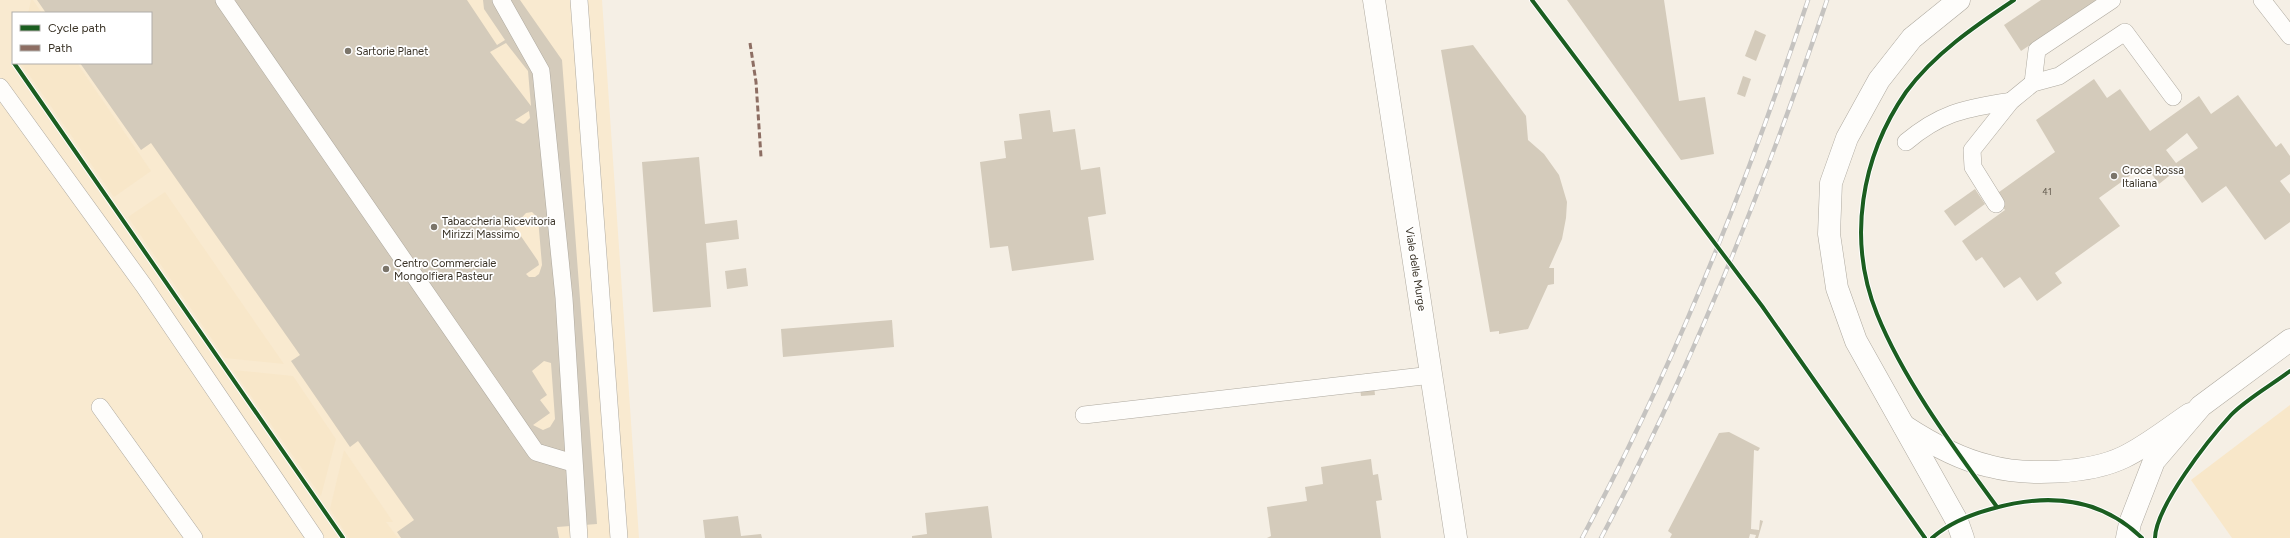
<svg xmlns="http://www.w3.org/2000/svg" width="2290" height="538" viewBox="0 0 2290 538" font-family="Figtree,sans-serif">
	<rect width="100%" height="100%" fill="#f5efe5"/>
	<path fill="#f9ead0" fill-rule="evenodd" d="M0,0H602L639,538H0ZM13,13H151V63H13Z"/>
	<g fill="#f8e7c9">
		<path d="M31,0H33L42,13H28Z"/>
		<path d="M21,63H77L151,171L114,197Z"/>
		<path d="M165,192L284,364L225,358L128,217Z"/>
		<path d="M233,370L293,376L336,439L321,496Z"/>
		<path d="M2290,405V538H2232L2191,480Z"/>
		<path d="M344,450L393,522H386L398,538H349L330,509Z"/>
	</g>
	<g fill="#d4cbbb" fill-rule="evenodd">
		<path d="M37,0H467L497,45L505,40L484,9L483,0H520L562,60L597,524L557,527L559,538H401L397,532L414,520L358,441L350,447L291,361L300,355L151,143L141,150L80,63H151V13H46ZM506,43L528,71L531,106L490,52ZM529,111L530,118L525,123L523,124L515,120ZM532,212L538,218L542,265L539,274L535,277H529L526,274L539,265L538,261L514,226L526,213ZM544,361L551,363L555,419L550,427L543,430L533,425L550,413L540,400L547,395L532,371Z"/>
		<path d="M1567,0H1664L1679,101L1705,97L1714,154L1681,160Z"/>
		<path d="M2041,0H2097L2021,51L2004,25Z"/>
		<path d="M1755,30L1766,35L1756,61L1745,56Z"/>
		<path d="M1473,45L1526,116L1528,140L1544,154L1559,175L1567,202L1566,218L1562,239L1549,268H1554V284L1548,285L1528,329L1499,334V331L1490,332L1441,50Z"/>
		<path d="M1743,76L1751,79L1745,97L1737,94Z"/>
		<path d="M2094,79L2107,98L2120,89L2150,131L2199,96L2211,114L2238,95L2276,147L2281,143L2290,156V174L2280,181L2290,194V222L2265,240L2226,186L2202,203L2178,169L2159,184L2145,165L2099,198L2120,226L2055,273L2062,283L2037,301L2020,277L2004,288L1982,257L1976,261L1962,241L2005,210L1995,195L2055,152L2036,120ZM2187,133L2198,148L2176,163L2166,150Z"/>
		<path d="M1050,110L1053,132L1075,129L1081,170L1100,167L1106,214L1088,217L1094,260L1012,271L1008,246L990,248L980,162L1006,158L1004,141L1022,139L1019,114Z"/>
		<path d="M699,157L705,224L737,220L739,239L706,243L711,307L653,312L642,162Z"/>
		<path d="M1975,189L1985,204L1955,226L1944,211Z"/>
		<path d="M746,268L748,286L727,289L725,271Z"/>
		<path d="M892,320L894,347L783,357L781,329Z"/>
		<path d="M1374,386L1375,395L1361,396L1360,387Z"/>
		<path d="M1729,432L1760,448L1758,451L1754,450L1751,529L1759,530L1760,520L1763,521L1758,538H1755L1756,535L1750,534L1749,538H1670L1672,534L1668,531L1719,433Z"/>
		<path d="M1371,459L1373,475L1378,474L1382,500L1376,501L1381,538H1267L1271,536L1267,507L1307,501L1305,487L1323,484L1321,467Z"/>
		<path d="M988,506L992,538H912V536L927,534L925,513Z"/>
		<path d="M738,516L741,536L761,534L762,538H705L703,520Z"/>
	</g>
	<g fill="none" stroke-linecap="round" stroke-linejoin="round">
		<defs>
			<g id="lane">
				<path d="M224,0L536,452L573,463"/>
				<path d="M501,0L541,71L564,298L579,538"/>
				<path d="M579,0L619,538"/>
				<path d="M2262,0L2290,36"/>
				<path d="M2033,83L2037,50L2112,0"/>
				<path d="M0,87L144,286L315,538"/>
				<path d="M1906,142C1943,111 1966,109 2011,101"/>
				<path d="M1996,204L1973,167L1972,150L2011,101L2033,83L2059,76L2125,32L2173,97"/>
				<path d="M100,407L194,538"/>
				<path d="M1084,415L1432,375"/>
			</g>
			<path id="street" d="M1374,0L1456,538"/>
			<g id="secondary">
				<path d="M1959,0L1912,38L1879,80L1847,138L1831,183L1829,234L1837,288L1856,341L1957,521L1963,538"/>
				<path d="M1904,426C1930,443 1958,459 1989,466C2026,476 2089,474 2124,457C2147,446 2169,428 2190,414"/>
			</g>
			<path id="primary" d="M2127,538L2130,523L2154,461L2201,406L2290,340"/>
		</defs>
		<use href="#lane" stroke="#aea99f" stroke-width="18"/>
		<use href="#street" stroke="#aea99f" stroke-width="23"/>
		<use href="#secondary" stroke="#aea99f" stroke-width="23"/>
		<use href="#primary" stroke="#aea99f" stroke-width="23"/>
		<use href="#lane" stroke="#fefdfb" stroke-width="17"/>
		<use href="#street" stroke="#fefdfb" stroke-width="22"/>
		<use href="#secondary" stroke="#fefdfb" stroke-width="22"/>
		<use href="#primary" stroke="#fefdfb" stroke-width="22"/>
		<defs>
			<g id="rail">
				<path d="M1582,538C1674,367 1747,184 1808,0"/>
				<path d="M1601,538C1693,365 1765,185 1827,0"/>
			</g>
		</defs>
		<use href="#rail" stroke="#c5c3c0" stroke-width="4.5"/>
		<use href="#rail" stroke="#fff" stroke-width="3" stroke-dasharray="9" stroke-linecap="butt"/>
		<path stroke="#8d6e63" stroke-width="3" stroke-dasharray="6 3" stroke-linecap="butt" d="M750,43L756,82L761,157"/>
		<defs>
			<g id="cycleway">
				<path d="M1532,0L1762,306L1925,538"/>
				<path d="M14,63L343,538"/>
				<path d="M1997,507C1955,449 1904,381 1877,314C1847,240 1861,157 1906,92C1934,54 1975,26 2014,0"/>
				<path d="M1932,538C1949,523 1969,515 1991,509C2046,493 2099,496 2142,538"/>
				<path d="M2155,538C2156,506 2209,439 2231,415C2245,400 2273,384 2290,371"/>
			</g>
		</defs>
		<use href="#cycleway" stroke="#fff" stroke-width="6"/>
		<use href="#cycleway" stroke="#1b5e20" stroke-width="4"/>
	</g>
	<g fill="#7b756a" stroke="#fff" stroke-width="1.5">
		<circle cx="348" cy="51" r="4"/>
		<circle cx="2114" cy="176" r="4"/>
		<circle cx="434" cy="227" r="4"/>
		<circle cx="386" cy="269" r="4"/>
	</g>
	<g text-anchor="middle" stroke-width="3.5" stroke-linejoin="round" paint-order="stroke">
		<g font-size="9" fill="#60594c">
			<text x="2047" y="195">41</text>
		</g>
		<g font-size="11" fill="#3a3327" stroke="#fff" text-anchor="start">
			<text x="356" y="55">Sartorie Planet</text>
			<text x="2122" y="174">Croce Rossa<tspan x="2122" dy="13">Italiana</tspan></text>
			<text x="442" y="225">Tabaccheria Ricevitoria<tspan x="442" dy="13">Mirizzi Massimo</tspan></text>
			<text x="394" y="267">Centro Commerciale<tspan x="394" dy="13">Mongolfiera Pasteur</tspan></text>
		</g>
		<g font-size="11" fill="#3a3327" stroke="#fff">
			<text transform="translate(1416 269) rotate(81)" y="4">Viale delle Murge</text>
		</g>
	</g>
	<rect x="12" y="12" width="140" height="52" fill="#ffffff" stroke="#b0ada9"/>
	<rect x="20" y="25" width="20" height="6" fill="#1b5e20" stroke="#b0ada9"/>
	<text x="48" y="32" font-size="12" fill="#3a3327">Cycle path</text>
	<rect x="20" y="45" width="20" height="6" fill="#8d6e63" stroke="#b0ada9"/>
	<text x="48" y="52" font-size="12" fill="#3a3327">Path</text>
</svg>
